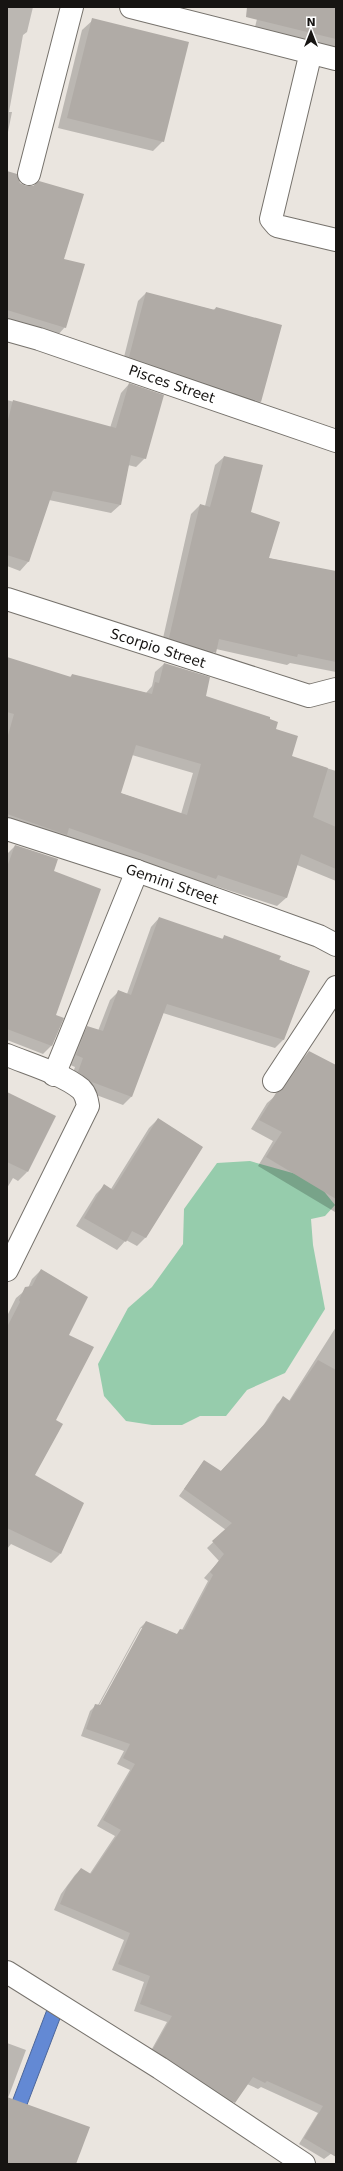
<svg xmlns="http://www.w3.org/2000/svg" width="343" height="2171" viewBox="0 0 343 2171" font-family="'DejaVu Sans',sans-serif">
	<rect width="100%" height="100%" fill="#eae5df"/>
	<path fill="#96ccac" d="M250,1161L314,1179L335,1205L325,1216L311,1219L313,1245L325,1309L285,1373L247,1390L226,1416H200L182,1425H152L126,1421L104,1396L98,1364L128,1308L152,1287L183,1244L184,1209L217,1163Z"/>
	<path fill="#6389d4" stroke="#4c669a" d="M51,1999L64,2008L7,2157V2115Z"/>
	<g fill="#0003" fill-rule="evenodd">
		<path d="M7,7H33L27,32L23,35L9,112H12L7,137Z"/>
		<path d="M260,7H336V54L254,31Z"/>
		<path d="M93,20L163,141L153,151L58,128L82,30Z"/>
		<path d="M7,172L19,183L63,260L65,327L56,337L7,322Z"/>
		<path d="M146,293L213,310L216,308L260,402L252,410L122,365L138,301Z"/>
		<path d="M129,384L145,458L136,467L128,465L120,505L111,513L49,500L28,562L20,571L7,566V400L110,428L121,393Z"/>
		<path d="M224,457L268,558L336,572V672L290,663L287,665L216,649L206,661L161,647L191,514L200,505L205,506L215,465Z"/>
		<path d="M7,658L69,678L72,675L146,693L152,686L155,672L164,664L204,697L275,730L291,757L336,771V881L297,865L286,898L277,906L209,884L207,887L7,825ZM132,755L193,773L181,814L120,793Z"/>
		<path d="M15,846L53,872L55,1015L51,1046L43,1054L7,1040V854Z"/>
		<path d="M159,918L221,940L225,936L309,972L283,1040L275,1048L163,1013L131,1097L123,1105L83,1090L70,1081L75,1067L68,1064L79,1036L88,1027L98,1031L110,1000L119,991L127,994L151,927Z"/>
		<path d="M309,1052L336,1066L335,1212L258,1166L273,1141L251,1129L267,1103L280,1092L300,1061Z"/>
		<path d="M7,1093L27,1172L18,1181L13,1178L7,1188Z"/>
		<path d="M158,1119L202,1147L145,1238L137,1246L126,1240L117,1250L76,1226L96,1194L104,1186L111,1189L149,1128Z"/>
		<path d="M41,1270L67,1335L55,1421L34,1476L60,1554L51,1563L11,1544L7,1549V1316L16,1298L28,1288L32,1279Z"/>
		<path d="M336,1327V2150L324,2159L299,2144L318,2113L261,2087L258,2089L247,2084L228,2108L148,2056L167,2022L134,2011L144,1982L112,1970L124,1940L54,1910L61,1894L75,1875L81,1869L89,1875L115,1836L97,1826L130,1770L117,1764L124,1751L81,1736L90,1711L96,1705H98L140,1628L146,1622L176,1635L182,1630L208,1581L204,1578L219,1561L207,1548L226,1530L179,1496L204,1461L220,1472L263,1426L277,1404L283,1398L289,1401ZM141,1628H143L99,1710L97,1709Z"/>
		<path d="M7,2043L26,2050L8,2098L75,2164H7Z"/>
	</g>
	<g fill="#b0aba6" fill-rule="evenodd">
		<path d="M247,7H336V39L246,17Z"/>
		<path d="M92,18L189,42L164,142L67,118Z"/>
		<path d="M7,171L17,174L20,183L26,186H33L39,181L84,194L64,259L85,264L66,328L7,310Z"/>
		<path d="M146,292L215,310L216,307L282,325L261,402L129,357Z"/>
		<path d="M129,383L164,395L146,459L131,455L121,505L53,491L29,562L7,555V424L13,400L116,428Z"/>
		<path d="M224,456L263,465L251,512L280,522L269,558L336,571V662L298,654L297,657L219,639L216,653L169,638L200,504L210,507Z"/>
		<path d="M7,657L71,677L72,674L152,694L155,682L159,683L164,663L210,677L206,696L270,717V719L278,722L276,729L298,736L292,756L328,768L313,817L336,827V869L301,854L287,898L218,875L216,879L69,828L67,835L7,814V739L14,714L7,712ZM136,745L201,764L187,815L121,793Z"/>
		<path d="M15,845L58,859L54,871L101,889L56,1015L64,1018L52,1046L7,1029V867Z"/>
		<path d="M159,917L223,939L224,935L281,956L279,960L310,971L284,1040L167,1004L132,1097L92,1082L78,1072L83,1058L76,1055L87,1026L103,1031L118,990L131,995Z"/>
		<path d="M309,1051L336,1065V1199L266,1157L282,1132L259,1120L276,1093L284,1088Z"/>
		<path d="M7,1092L56,1116L28,1172L7,1162Z"/>
		<path d="M158,1118L203,1147L146,1238L132,1231L126,1242L84,1218L104,1184L113,1190Z"/>
		<path d="M41,1269L88,1297L69,1335L94,1347L56,1420L63,1424L35,1475L84,1503L61,1554L7,1528V1327L20,1302L19,1300L25,1287L32,1286Z"/>
		<path d="M318,1360L336,1370V2157L304,2138L323,2106L267,2081L265,2083L253,2077L235,2103L153,2049L172,2016L140,2004L150,1976L118,1964L130,1933L60,1904L67,1887L81,1868L91,1874L121,1830L103,1820L135,1764L123,1758L130,1744L86,1729L95,1704L100,1705L146,1621L177,1634L180,1629L184,1630L213,1575L210,1572L224,1554L212,1541L232,1523L184,1489L204,1460L221,1471L269,1419L283,1396L290,1401Z"/>
		<path d="M7,2097L90,2127L76,2164H7Z"/>
	</g>
	<g fill="none" stroke-linecap="round" stroke-linejoin="round">
		<defs>
			<g id="street">
				<path d="M131,7L336,59"/>
				<path d="M311,52L271,219L277,226L336,240"/>
				<path d="M29,174L72,7"/>
				<path d="M7,330L39,339L336,441"/>
				<path d="M7,599L309,696L336,689"/>
				<path d="M7,829L137,871L319,936L336,945"/>
				<path d="M7,1055C29,1064 63,1074 81,1089C86,1094 87,1100 88,1106L7,1270"/>
				<path d="M54,1075L137,871"/>
				<path d="M274,1081L336,987"/>
				<path d="M7,1972L160,2068L304,2164"/>
			</g>
		</defs>
		<use href="#street" stroke="#76726c" stroke-width="24"/>
		<use href="#street" stroke="#fff" stroke-width="22"/>
	</g>
	<g text-anchor="middle" stroke-width="3" stroke-linejoin="round" paint-order="stroke">
		<g font-size="14" fill="#161412" stroke="#fff">
			<text transform="translate(172 384) rotate(19)" y="5">Pisces Street</text>
			<text transform="translate(158 648) rotate(18)" y="5">Scorpio Street</text>
			<text transform="translate(172 884) rotate(19)" y="5">Gemini Street</text>
		</g>
	</g>
	<rect width="343" height="2171" fill="none" stroke="#161412" stroke-width="16"/>
	<g transform="translate(311 32)" stroke="#ffffff" stroke-width="3" paint-order="stroke">
	<path d="M0-3L7 15L0 10L-7 15Z" fill="#161412"/>
	<text y="-6" font-size="11" font-weight="bold" text-anchor="middle" fill="#161412">N</text>
	</g>
</svg>
